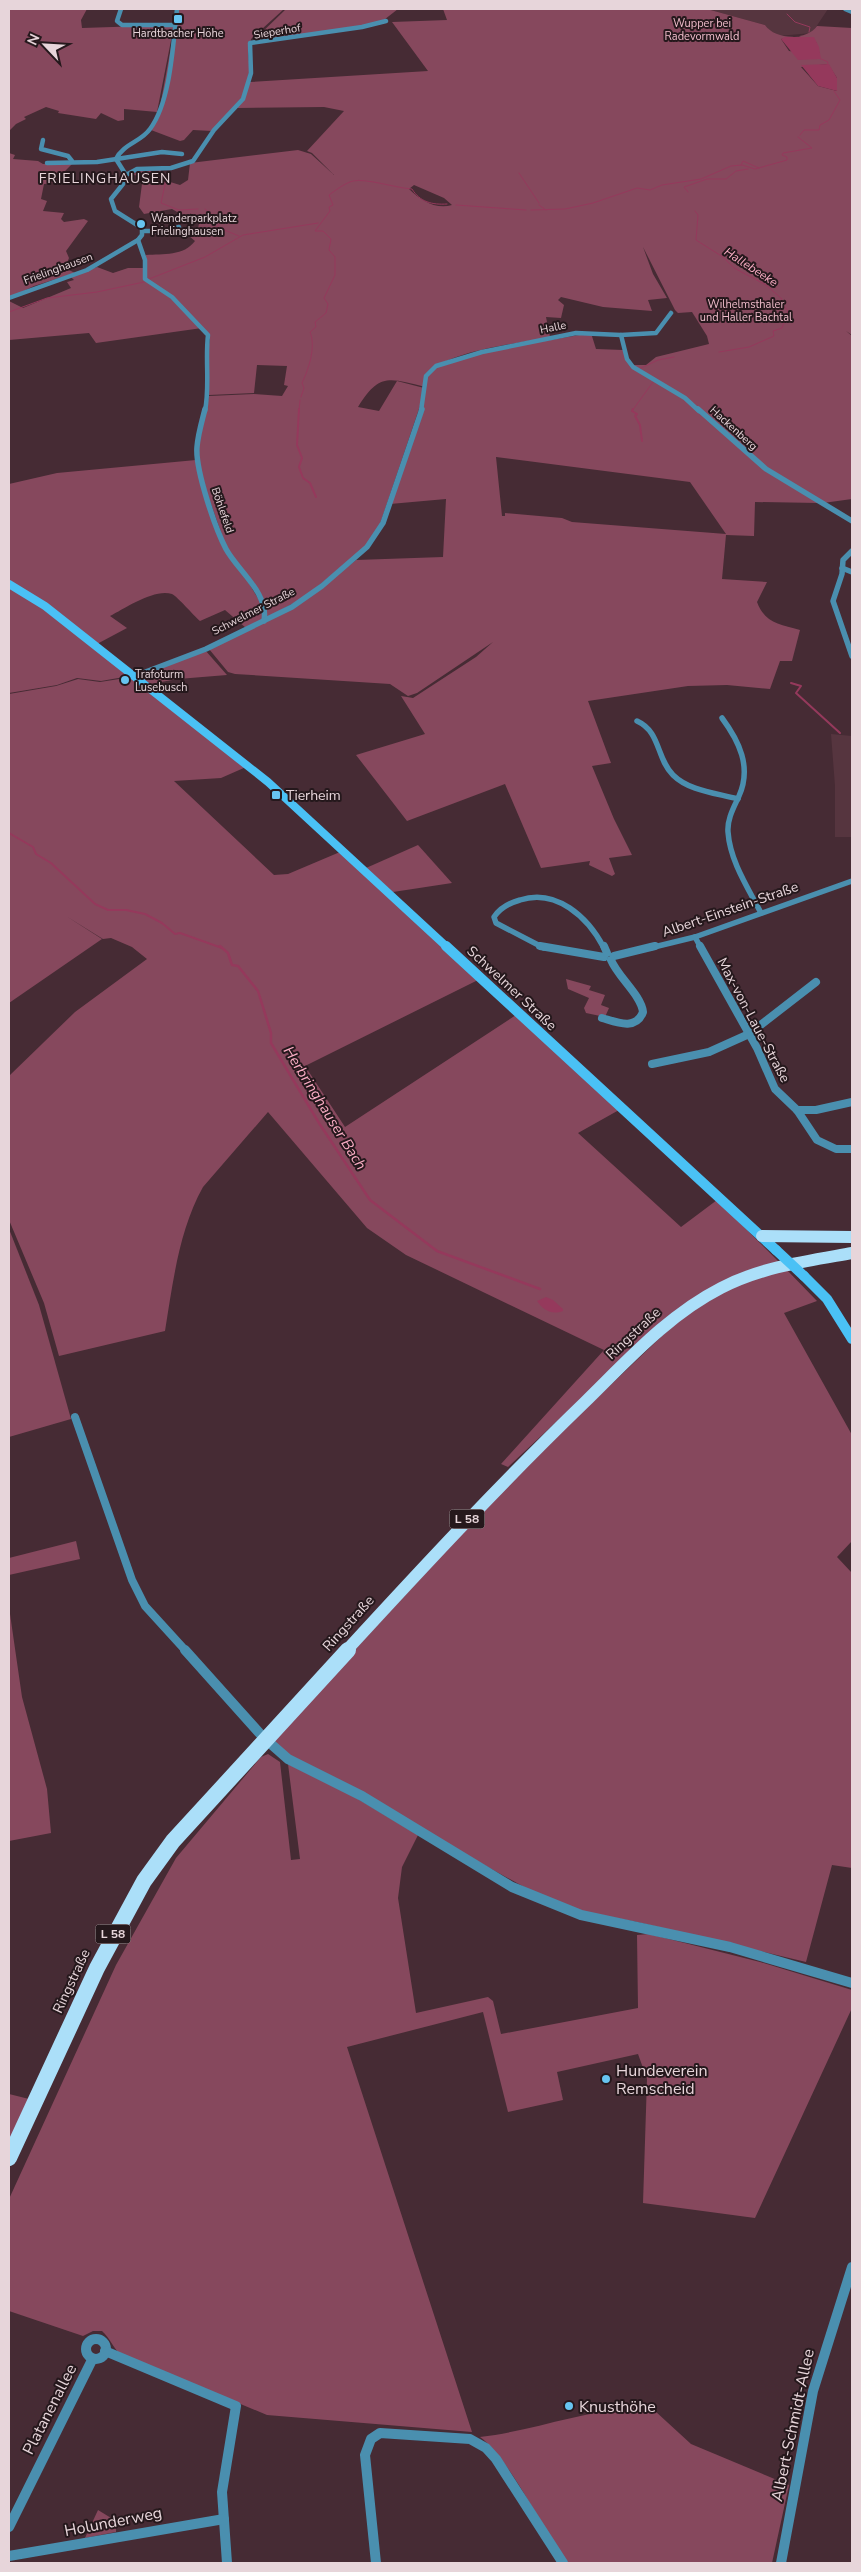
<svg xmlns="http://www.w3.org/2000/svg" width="861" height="2572" viewBox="0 0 861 2572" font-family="'Nunito Sans',sans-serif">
	<rect width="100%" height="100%" fill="#462b34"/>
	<g fill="#56353f">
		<path d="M707,9H828L812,33L778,36L770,32L765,25Z"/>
		<path d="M831,734L852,736V837H835V786Z"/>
	</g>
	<g fill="#86485d" fill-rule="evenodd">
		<path d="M9,9H87L81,20L82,28L174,25L157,112L124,109V120L118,121L101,113L96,119L58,113L59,111L46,107L24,117L26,119L16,124L9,131Z"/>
		<path d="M178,9H284L251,39L248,54L250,69L244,95L212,131L193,130L184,140L180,141L151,130L159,112Z"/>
		<path d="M286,9H398L380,23L252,42Z"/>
		<path d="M443,9H707L765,25C775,40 807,41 817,26L852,28V335L846,331L852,336V499L823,503L774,473L683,398L756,462L819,503L755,502L754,536L726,535L722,579L767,582L757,602C765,623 779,624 800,630L792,661H780L770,689L727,685L688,686L588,701L611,763L592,766L614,819L632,855L609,858L615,874L612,876L589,865L590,861L541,868L505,784L407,821L356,755L425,734L401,696L413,698L476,657L493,642L417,693L408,696L390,684L235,674L228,672L209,649L316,592L356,560L443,557L446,499L390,504L421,417L427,377L435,367L498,349L591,333L596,349L623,350L632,365H646L656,357L709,344L707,336L692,312L678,313L675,310L643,247L653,274L667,298L648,300L652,311L603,307L561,297L558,300L564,305L561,318L546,317L550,337C516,344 454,350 428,372L425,387C389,378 379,373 358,407L379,411L397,381L424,388L423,397L379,527L366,546L305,597L266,618V609L226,546L207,493L197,454L209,396L254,394L282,396L288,386L284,385L287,366L257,365L254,393L209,395L206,361L210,339L180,304L146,280V255C163,254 184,256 195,241L189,236L197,233L200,219L192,214L184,216L172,209L144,214L139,207L143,176L132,175L134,171L160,169L167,181L180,185L188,180L190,163L298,150L311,154L334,175L312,153L307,151L344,111L324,107L237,108L250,82L428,71L392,22L447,20ZM798,36L816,42L820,55L789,51L781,39ZM828,64L837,78V91L818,86L801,67ZM414,185L444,198L452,205C436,210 420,200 409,189ZM496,457L690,482L726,534L572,522L562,518L505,513V516H502Z"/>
		<path d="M9,153L15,155L13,159L38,161L43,164L73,163L64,172L63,182L44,184L41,199L47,201L43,211L64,213L61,219L64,222L84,219L88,221L66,251L69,258L65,268L75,273L34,286L9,298Z"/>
		<path d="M97,267L113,273L128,268H145L144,280L165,293L202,328L96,343L89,333L9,340V301L23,308L71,288L67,282L74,280L71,277Z"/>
		<path d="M196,460L219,533L263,607V619L246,628L225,610L200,621C193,615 178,597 172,594C155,588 125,608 110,616L127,628L97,644L9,582V484L57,473Z"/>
		<path d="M9,586L25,595L130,676L101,681L77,678L57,685L9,693Z"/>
		<path d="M205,650L227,675L178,679L150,684L137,676Z"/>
		<path d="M132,677L246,767L221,778L174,781L274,875L288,874L340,852L478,980L305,1066L345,1127L516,1015L619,1110L578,1133L681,1227L717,1200L782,1265L716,1285L555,1423L508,1467L501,1464L604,1350L406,1255L367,1228L268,1112L203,1187C179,1230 173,1282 165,1331L59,1356L44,1303L9,1220V1076L75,1012L147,959L132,947L111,938L103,939L66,916L102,939L9,1003V694L56,686L78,679L100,682Z"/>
		<path d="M418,845L452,883L393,892L366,868Z"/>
		<path d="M566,979L591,986L589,990L605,995L601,1005L609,1008L605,1017L586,1013L584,1008L589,998L568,989Z"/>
		<path d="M9,1229L39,1305L71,1419L9,1437Z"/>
		<path d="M785,1268L817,1301L784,1313L852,1435V1541L837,1557L852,1573V1868L832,1865L806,1962L637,1922L584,1912L535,1893L285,1755L272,1740L511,1480L662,1336L682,1318L725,1290Z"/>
		<path d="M76,1541L80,1559L9,1575V1558Z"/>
		<path d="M9,1607L22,1697L47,1789L51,1833L9,1841Z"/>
		<path d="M268,1754L280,1762L291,1860L300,1859L288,1764L343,1790L418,1835L402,1867L398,1898L416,2013L488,1997L493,2001L501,2034L638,2008L637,1935L649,1934L760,1962L852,1990V2008L755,2218L643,2203L647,2079L638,2054L557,2072L563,2100L508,2112L483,2012L347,2047L472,2432L267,2415L119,2353C112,2346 110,2338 102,2331H93L83,2336L9,2311V2199L116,1965L176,1858L261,1757Z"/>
		<path d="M9,2094L29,2099L9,2143Z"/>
		<path d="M634,2408L655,2411L691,2444L789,2485L772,2563H564C544,2530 509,2458 480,2437C533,2431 581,2411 634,2408Z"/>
		<path d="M98,2510L116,2521V2532L85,2538Z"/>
	</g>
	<g fill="#95395c">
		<path d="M785,37H814L819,47L821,59L798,60L781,39Z"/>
		<path d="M829,64L837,78V91L818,86L801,65Z"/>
		<path d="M546,1297L553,1300L563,1309V1311C552,1315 544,1311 537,1301Z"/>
	</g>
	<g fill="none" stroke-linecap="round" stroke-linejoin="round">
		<g stroke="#95395c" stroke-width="1">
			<path d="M787,14L795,22L810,27L809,32"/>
			<path d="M819,58L828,62L827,66"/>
			<path d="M800,135L804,130H819L820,125L829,120L840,100L834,91"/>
			<path d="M741,165L743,161L759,168"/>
			<path d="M149,169L151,171L149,172L166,180L161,203L179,210L198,209"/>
			<path d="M519,173L539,203"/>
			<path d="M688,192L684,187L707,179H726L736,171L748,169"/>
			<path d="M456,205L526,210"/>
			<path d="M539,205L546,210"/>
			<path d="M205,209L221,222L217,227L239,236"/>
			<path d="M531,210L565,209L593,203L637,188L650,190L662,185L701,179L731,166L742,165L755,169L787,160V157L782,155L783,153L812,148L798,137"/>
			<path d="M695,211L698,215L696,240L723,257L734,268L766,285L782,299L780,302L788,311L782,328L773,331L774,336L749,347L719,352"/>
			<path d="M149,279L205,257L243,235L318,223"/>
			<path d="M9,312L47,298L97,292L144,282"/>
			<path d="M639,369L658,360L674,357"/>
			<path d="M301,397L304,388L302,383C309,368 316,347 310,332L316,327L315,322L326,313L328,304L324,298L335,275V257L329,250L331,239L323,231H315L330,211L329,207L333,205L329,195C336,190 345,183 353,181C366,178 396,188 412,189C420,202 432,205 447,204"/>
			<path d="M299,411L300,400"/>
			<path d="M632,411L653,382"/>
		</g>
		<g stroke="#95395c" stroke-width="2">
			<path d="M299,409L297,445L302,458L299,467L303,478L310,483L316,497"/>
			<path d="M633,409L632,411L637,414L635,416L640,425L642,441"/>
			<path d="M791,683L801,686L796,693L840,733"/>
			<path d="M9,833L33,847L36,854L51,863L95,904L108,910H126L145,914L162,923L175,934L180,933L222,948"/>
		</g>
		<path stroke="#95395c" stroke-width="2.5" d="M220,946L228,953L232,965L238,966L258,991L271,1033V1043L319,1123L370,1200L437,1251L540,1289"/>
		<g stroke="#4a8faf" stroke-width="4.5">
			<path d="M121,9L117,21L122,25H175"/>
			<path d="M845,9L852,12"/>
			<path d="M43,140L41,149L68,156L72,161"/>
			<path d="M116,159C123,144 141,142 150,129C171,101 173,43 177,9"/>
			<path d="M116,159L126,175"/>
			<path d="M47,163L97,162L162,152L182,154"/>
			<path d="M143,231H166L179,227"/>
			<path d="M138,240L145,260V279L172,297L208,335C205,360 210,386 205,411"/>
			<path d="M9,298L87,270L138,240L142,235V228L115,211L111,199L123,184L126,175L137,169L171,168L193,161L214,130L243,99L251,73L250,43L362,27L386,21"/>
			<path d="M621,335L627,359L633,367L685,398L699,411"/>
			<path d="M421,411L426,376L436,366L482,352L576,333L621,335L656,333L671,313"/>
		</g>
		<g stroke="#4a8faf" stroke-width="5.5">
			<path d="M205,409C202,421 198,434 197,447C195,469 215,528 226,549C238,571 269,593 264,621"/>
			<path d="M698,409L766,469L852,521"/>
			<path d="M852,551L843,560L842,574L833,601L852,656"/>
			<path d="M842,568L852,572"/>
			<path d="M135,676L206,649L292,607L322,586L367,547L383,523L422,409"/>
			<path d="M722,718C739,741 752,767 739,796C734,807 727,819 728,832C730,861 748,888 761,913"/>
			<path d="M637,721C661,732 656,758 673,775C689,791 716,793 738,799"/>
			<path d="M695,937L701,948"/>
			<path d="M544,948L496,923L494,917C500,908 509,903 520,900C556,888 588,917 604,948"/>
			<path d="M650,948L695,937L852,881"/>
		</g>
		<g stroke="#4a8faf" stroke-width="8">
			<path d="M540,946L604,957"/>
			<path d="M604,946L607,953"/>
			<path d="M700,946L757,1048L775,1089L797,1110L817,1140L836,1149H852"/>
			<path d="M614,956L655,946"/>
			<path d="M602,1018C616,1022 636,1031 643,1012C641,995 618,977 611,960"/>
			<path d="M652,1064L709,1052L749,1034L816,982"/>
			<path d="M797,1110H816L852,1102"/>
			<path d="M75,1417L132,1580L145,1606L186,1651"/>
		</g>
		<g stroke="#4a8faf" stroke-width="10">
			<path d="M185,1650L263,1737L288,1759L362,1796L512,1887L581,1915L730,1947L852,1983"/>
			<circle cx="96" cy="2349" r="10"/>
			<path d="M105,2351L236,2406L222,2492L227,2563"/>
			<path d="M9,2527L92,2360"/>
			<path d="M9,2556L224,2519"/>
			<path d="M376,2563L365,2455L371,2439L380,2433L470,2439L486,2448L496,2459L563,2563"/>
			<path d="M781,2563L813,2391L852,2267"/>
		</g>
		<path stroke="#4ac1f5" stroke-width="8" d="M9,584L45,606L268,782L448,948"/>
		<g stroke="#4ac1f5" stroke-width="10">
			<path d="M446,946L776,1250"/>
			<path d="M804,1276L827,1299L852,1339"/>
		</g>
		<g stroke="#abdff9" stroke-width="12">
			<path d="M762,1236L852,1237"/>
			<path d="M346,1651C424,1566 502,1482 585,1402C627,1361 668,1315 721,1288C761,1267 807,1261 852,1253"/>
		</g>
		<path stroke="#abdff9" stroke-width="16" d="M9,2158L97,1968L144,1881L173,1841L348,1650"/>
		<path stroke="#4ac1f5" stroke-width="10" d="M776,1250L804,1276"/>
	</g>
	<g fill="#67c4f0" stroke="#25181c" stroke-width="2">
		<rect x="173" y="14" width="10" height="10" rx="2.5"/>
		<circle cx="141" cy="224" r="5"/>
		<circle cx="125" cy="680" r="5"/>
		<rect x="271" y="790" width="10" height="10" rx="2.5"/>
		<circle cx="606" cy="2079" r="5"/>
		<circle cx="569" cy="2406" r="5"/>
	</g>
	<g text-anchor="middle" stroke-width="4" stroke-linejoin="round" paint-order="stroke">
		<g font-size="11" fill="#f0bccb" stroke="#25181c">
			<text x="702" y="27">Wupper bei<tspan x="702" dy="13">Radevormwald</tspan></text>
			<text x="746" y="308">Wilhelmsthaler<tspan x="746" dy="13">und Haller Bachtal</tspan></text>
		</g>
		<g font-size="11" fill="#e7d5da" stroke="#25181c">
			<text transform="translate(277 31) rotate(-9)" y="4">Sieperhof</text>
			<text transform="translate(58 268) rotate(-20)" y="4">Frielinghausen</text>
			<text transform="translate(553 327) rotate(-11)" y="4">Halle</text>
			<text transform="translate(734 428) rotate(42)" y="4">Hackenberg</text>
			<text transform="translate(223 510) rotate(71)" y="4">Böhlefeld</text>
			<text transform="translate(253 611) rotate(-27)" y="4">Schwelmer Straße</text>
		</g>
		<g font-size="11" fill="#e7d5da" stroke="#25181c" text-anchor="start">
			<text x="178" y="37" text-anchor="middle">Hardtbacher Höhe</text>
			<text x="151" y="222">Wanderparkplatz<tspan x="151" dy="13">Frielinghausen</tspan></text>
			<text x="135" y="678">Trafoturm<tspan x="135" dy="13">Lusebusch</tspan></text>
		</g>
		<g font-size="12" font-style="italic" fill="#fcaec6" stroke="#25181c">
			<text transform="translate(751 267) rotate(33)" y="4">Hallebeeke</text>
		</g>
		<g fill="#25181c" stroke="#ad9ca1" stroke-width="1">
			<rect x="449.5" y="1509.5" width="35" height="19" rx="4"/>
			<rect x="95.5" y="1924.5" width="35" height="19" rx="4"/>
		</g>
		<g font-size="12" font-weight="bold" fill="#e7d5da">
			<text x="467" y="1523">L 58</text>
			<text x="113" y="1938">L 58</text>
		</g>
		<g font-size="14" letter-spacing="1" fill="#e7d5da" stroke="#25181c">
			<text x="105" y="183">FRIELINGHAUSEN</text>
		</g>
		<g font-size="14" fill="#e7d5da" stroke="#25181c" text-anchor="start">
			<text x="286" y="800">Tierheim</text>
		</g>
		<g font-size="14" fill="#e7d5da" stroke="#25181c">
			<text transform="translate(730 909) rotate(-19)" y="5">Albert-Einstein-Straße</text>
			<text transform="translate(512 988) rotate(43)" y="5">Schwelmer Straße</text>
			<text transform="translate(754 1020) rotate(62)" y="5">Max-von-Laue-Straße</text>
			<text transform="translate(633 1333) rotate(-43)" y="5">Ringstraße</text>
			<text transform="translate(348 1623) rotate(-48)" y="5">Ringstraße</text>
			<text transform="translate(71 1981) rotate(-65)" y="5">Ringstraße</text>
		</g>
		<g font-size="15" font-style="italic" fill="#fcaec6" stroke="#25181c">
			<text transform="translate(325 1108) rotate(58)" y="5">Herbringhauser Bach</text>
		</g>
		<g font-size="16" fill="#e7d5da" stroke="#25181c" text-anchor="start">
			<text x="616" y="2076">Hundeverein<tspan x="616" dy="18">Remscheid</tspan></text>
			<text x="579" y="2412">Knusthöhe</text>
		</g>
		<g font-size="16" fill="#e7d5da" stroke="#25181c">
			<text transform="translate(49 2409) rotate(-63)" y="6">Platanenallee</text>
			<text transform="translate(792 2425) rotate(-78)" y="6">Albert-Schmidt-Allee</text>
			<text transform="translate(113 2521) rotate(-11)" y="6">Holunderweg</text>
		</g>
	</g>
	<rect width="861" height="2572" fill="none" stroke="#e7d5da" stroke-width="20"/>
	<g transform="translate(45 45) rotate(295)" stroke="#25181c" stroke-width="4" paint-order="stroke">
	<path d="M0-4L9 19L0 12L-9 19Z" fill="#e7d5da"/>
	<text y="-8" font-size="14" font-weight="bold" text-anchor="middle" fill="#e7d5da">N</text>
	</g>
</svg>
